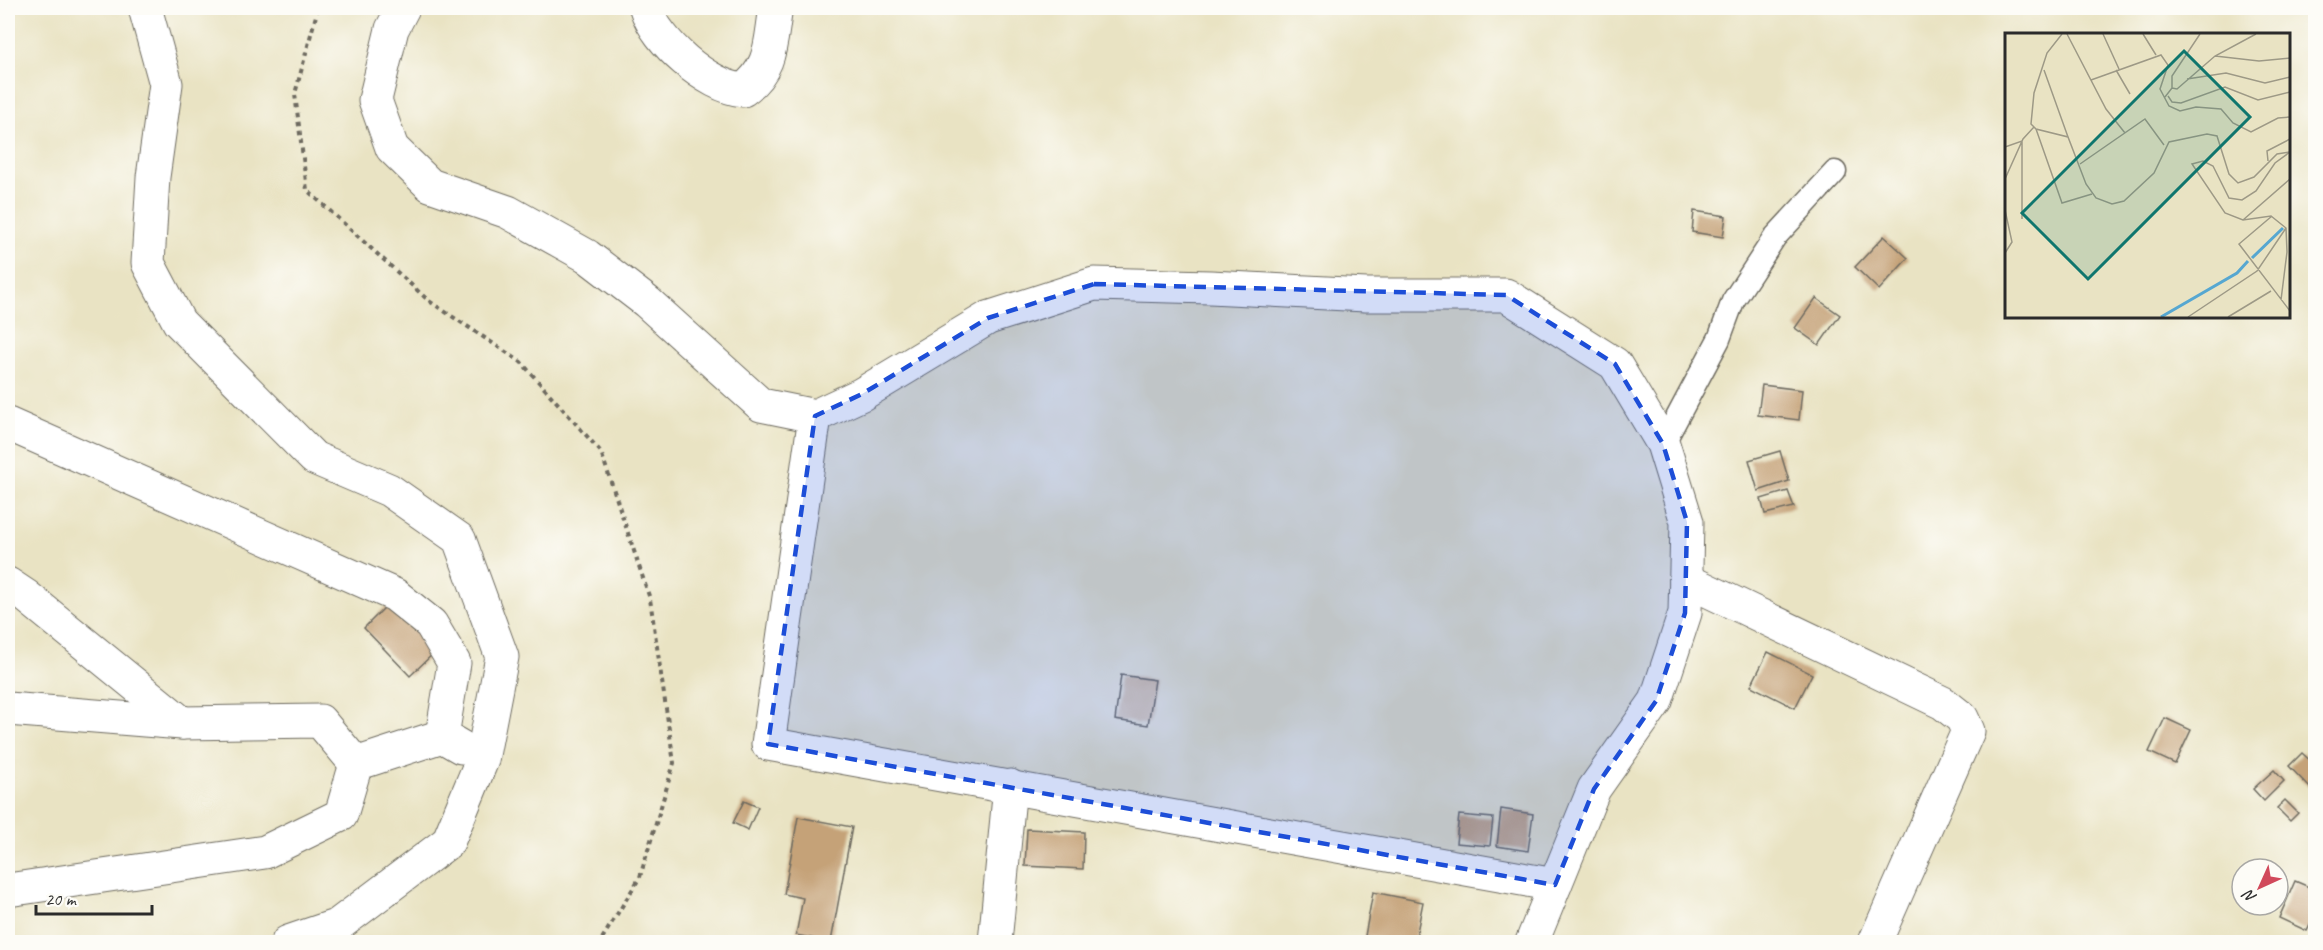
<svg xmlns="http://www.w3.org/2000/svg" width="2323" height="950" viewBox="0 0 2323 950" font-family="Caveat,sans-serif">
	<rect width="100%" height="100%" fill="#fdfcf7"/>
	<filter id="ink" filterUnits="userSpaceOnUse"><feTurbulence type="fractalNoise" baseFrequency=".0167" numOctaves="2"/><feDisplacementMap in="SourceGraphic" scale="12" xChannelSelector="R" yChannelSelector="G"/><feConvolveMatrix kernelMatrix="1 2 1 2 8 2 1 2 1" color-interpolation-filters="sRGB"/></filter>
	<filter id="wash" filterUnits="userSpaceOnUse"><feTurbulence type="fractalNoise" baseFrequency=".008" numOctaves="4" result="noise"/><feDisplacementMap in="SourceGraphic" scale="24" xChannelSelector="R" yChannelSelector="G"/><feGaussianBlur stdDeviation="1.35" result="paint"/><feColorMatrix in="noise" values="0 0 0 0 0 0 0 0 0 0 0 0 0 0 0 0 0 1.4 0 .05"/><feComposite in="paint" operator="in"/></filter>
	<g filter="url(#wash)">
		<rect width="100%" height="100%" fill="#e9e3c3"/>
		<g id="blocks">
			<g fill="#c5a278">
				<path d="M1694,211L1726,216L1723,237L1692,232Z"/>
				<path d="M1884,236L1908,258L1879,290L1855,267Z"/>
				<path d="M1816,298L1840,315L1819,345L1795,328Z"/>
				<path d="M1762,385L1802,390L1799,420L1758,415Z"/>
				<path d="M1780,451L1789,481L1758,491L1749,460Z"/>
				<path d="M1788,491L1794,507L1765,514L1761,499Z"/>
				<path d="M391,601L438,649L410,676L364,628Z"/>
				<path d="M1768,652L1812,674L1795,708L1751,686Z"/>
				<path d="M1121,675L1155,680L1148,725L1115,720Z"/>
				<path d="M2165,718L2191,730L2175,764L2149,752Z"/>
				<path d="M2302,753L2316,766V786L2312,790L2289,766Z"/>
				<path d="M2274,770L2284,781L2264,801L2253,789Z"/>
				<path d="M2285,800L2298,813L2290,821L2277,808Z"/>
				<path d="M744,801L758,807L748,830L733,823Z"/>
				<path d="M1501,809L1533,814L1528,851L1497,846Z"/>
				<path d="M1459,815L1493,818L1490,846L1456,843Z"/>
				<path d="M798,817L852,827L831,942L796,935L803,898L784,894Z"/>
				<path d="M1027,829L1084,832L1083,869L1025,866Z"/>
				<path d="M2295,881L2316,890V913L2307,931L2279,918Z"/>
				<path d="M1373,892L1423,902L1415,942H1399L1365,936Z"/>
			</g>
		</g>
	</g>
	<g filter="url(#ink)">
		<use href="#blocks" fill-opacity="0" stroke="#6e6b60" stroke-width="1.5"/>
		<g fill="none" stroke-linecap="round" stroke-linejoin="round">
			<defs>
				<path id="lane" d="M1663,444L1719,339L1733,301L1775,237L1835,172"/>
				<g id="street">
					<path d="M145,8L166,84L153,177L148,263L179,322L314,458L389,490L459,539L502,657L482,760L448,842L338,925L288,942"/>
					<path d="M646,8C656,41 708,87 743,90C773,68 770,41 776,8"/>
					<path d="M815,416L768,744L1555,885"/>
					<path d="M8,424L395,595L431,624L454,663L442,736"/>
					<path d="M1686,580L1943,703L1962,718L1968,731L1875,942"/>
					<path d="M8,584L26,596L182,723"/>
					<path d="M8,709L182,723L320,721L356,764"/>
					<path d="M356,764L442,736L461,747"/>
					<path d="M8,890L265,852L341,815L356,764"/>
					<path d="M995,942L1010,786"/>
				</g>
				<path id="secondary" d="M403,8L392,29L375,100L392,148L430,185L508,212L587,256L647,302L761,405L815,416L862,394L988,318L1094,284L1210,287L1366,295H1506L1615,364L1663,444L1687,522L1685,613L1656,701L1594,789L1532,942"/>
			</defs>
			<use href="#lane" stroke="#6e6b60" stroke-width="25"/>
			<use href="#street" stroke="#6e6b60" stroke-width="35"/>
			<use href="#secondary" stroke="#6e6b60" stroke-width="35"/>
			<path stroke="#6e6b60" stroke-width="4" stroke-dasharray="4.5 4.5" stroke-linecap="butt" d="M318,8L295,94L307,190L429,301L521,362L601,452L650,599L674,763L640,877L600,942"/>
			<use href="#lane" stroke="#fff" stroke-width="22"/>
			<use href="#street" stroke="#fff" stroke-width="33"/>
			<use href="#secondary" stroke="#fff" stroke-width="33"/>
		</g>
	</g>
	<path fill="#1d4ed8" fill-opacity="0.2" stroke="#1d4ed8" stroke-width="4.5" stroke-dasharray="12 8" stroke-linejoin="round" d="M1094,284L1506,295L1615,364L1663,444L1687,522L1685,613L1656,701L1594,789L1555,885L768,744L815,416L862,394L988,318Z"/>
	<g transform="translate(2005 33)">
		<rect width="285" height="285" fill="#e9e3c3"/>
		<path fill="none" stroke="#56a7d1" stroke-width="3" d="M247,225L278,195M156,284L232,240L243,228"/>
		<path fill="none" stroke="#9d9986" stroke-width="1.5" d="M57,1L42,20L29,60L26,91L31,96L63,104L81,151L91,165L107,171L119,168L149,140L164,109L202,101L212,103L224,141L233,150L249,144L272,121L285,119M62,1L101,76L120,100M98,1L114,36M138,1L151,22M210,23L254,28L285,25M39,37L63,104M111,37L125,61M182,46L221,40L260,50L285,44M86,47L156,22L163,32L155,56L164,73L175,78L191,74L216,76L228,90L246,99L273,85L285,84M167,55L172,56L210,23L251,1M163,63L167,69L176,70L220,54L253,67L285,59M160,64L167,55V43L195,1M31,96L57,170L87,161M0,114L17,108V186M263,128L262,118L285,106M75,131L140,86L159,112M0,146L18,106L29,94M0,177L7,209L0,220M267,183L234,211L285,278M238,187L285,146M276,267L282,219L281,195L266,183L238,187L220,180L187,131L198,128L208,133L224,165L237,167L251,158L270,130L285,119M183,284L252,238L281,195M223,284L266,258"/>
		<path fill="#0f766e" fill-opacity="0.15" stroke="#0f766e" stroke-width="3" d="M179,18L245,84L83,246L17,180Z"/>
		<rect width="285" height="285" fill="none" stroke="#2b2b2b" stroke-width="3"/>
	</g>
	<rect width="2323" height="950" fill="none" stroke="#fdfcf7" stroke-width="30"/>
	<g transform="translate(2260 887) rotate(225)"><circle r="28" fill="#fdfcf7" stroke="#a9a8a5" stroke-width="1.5"/>
	<path d="M0-4.5L10 22L0 15L-10 22Z" fill="#d1495b"/>
	<text y="-9" font-size="16" font-weight="bold" text-anchor="middle" fill="#2b2b2b">N</text>
	</g>
	<path d="M36 905v9h116v-9" fill="none" stroke="#2b2b2b" stroke-width="3"/>
	<text x="45" y="905" font-size="18" fill="#2b2b2b" stroke="#fdfcf7" stroke-width="4.5" paint-order="stroke">20 m</text>
</svg>
